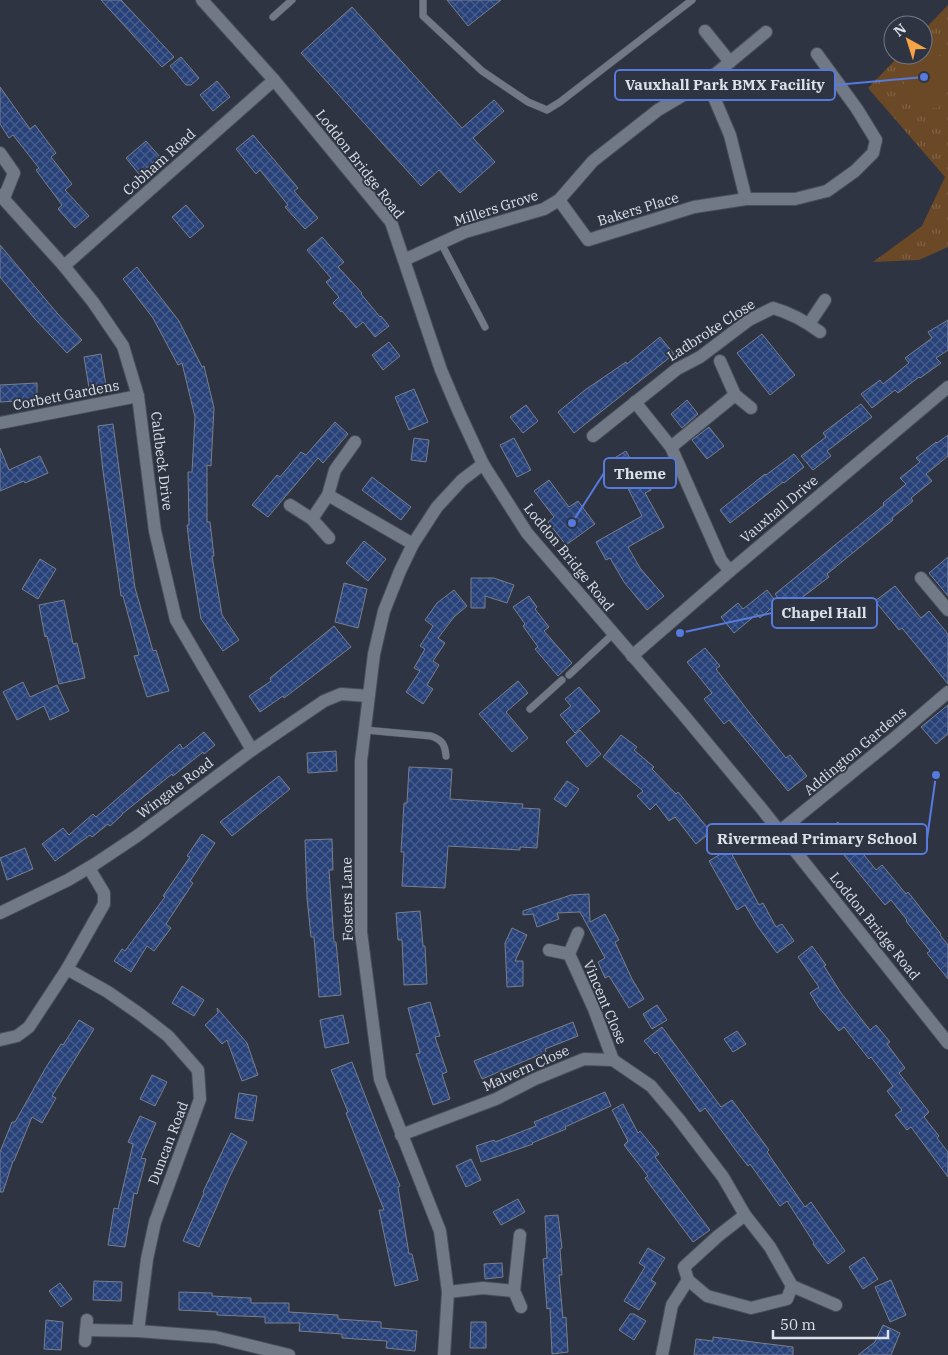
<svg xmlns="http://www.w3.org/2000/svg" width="948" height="1355" viewBox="0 0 948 1355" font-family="'IBM Plex Serif',serif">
	<defs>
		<pattern id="park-tufts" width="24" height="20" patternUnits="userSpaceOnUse" patternTransform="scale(1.25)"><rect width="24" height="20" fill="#6b4927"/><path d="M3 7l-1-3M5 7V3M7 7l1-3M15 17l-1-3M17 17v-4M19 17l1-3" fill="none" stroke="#806346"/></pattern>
		<pattern id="building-cross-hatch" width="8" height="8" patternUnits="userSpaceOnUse" patternTransform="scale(1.25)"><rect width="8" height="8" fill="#284279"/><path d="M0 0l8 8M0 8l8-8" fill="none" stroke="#475d8c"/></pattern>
	</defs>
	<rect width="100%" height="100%" fill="#2e3441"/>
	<path fill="url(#park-tufts)" d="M948,5V247L919,260L873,262L922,226L945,177L868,88L900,55H923V31Z"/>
	<path fill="#6b4927" d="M927,42L948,65V83L939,108H926L896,73L914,55H923V46Z"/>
	<g fill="url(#building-cross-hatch)" stroke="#777f8d">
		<path d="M101,0H121L174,57L162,67Z"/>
		<path d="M447,0H501L468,26Z"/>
		<path d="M352,7L462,128L494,100L504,111L473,138L495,162L460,193L439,170L421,186L301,53Z"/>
		<path d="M181,57L199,78L191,85H186L170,66Z"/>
		<path d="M217,81L230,97L213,111L200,95Z"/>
		<path d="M0,87L30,129L35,125L56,153L51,157L72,184L65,190L89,216L75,228L58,209L62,205L36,170L39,168L13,135L9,138L0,124Z"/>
		<path d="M253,135L298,188L294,191L318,218L305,229L285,207L288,205L260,170L256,174L236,149Z"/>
		<path d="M146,141L160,157L139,174L126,158Z"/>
		<path d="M186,205L204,226L190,238L172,217Z"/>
		<path d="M322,237L344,262L338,267L362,293L361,294L380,317L381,316L389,326L375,337L363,322L356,328L342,311L341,312L333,303L339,297L326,282L331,278L307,250Z"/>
		<path d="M0,245L57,313L82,340L67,353L35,319L0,277Z"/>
		<path d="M137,267L179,321L202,367L204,366L214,408L211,466L207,465V522H210L214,556H212L222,615L239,640L223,651L201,619L191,559L187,525H189L188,472H192L195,417L182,363L178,365L153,318L123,279Z"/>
		<path d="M948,320V350L936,358L941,363L920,378L919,377L898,393L895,390L872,408L861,394L880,380L883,384L909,363L905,358L932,338L928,332Z"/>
		<path d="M762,334L795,375L770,395L737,353Z"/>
		<path d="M660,337L674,354L574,433L558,412L585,390L626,362L627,364Z"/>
		<path d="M389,342L400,356L383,370L372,355Z"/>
		<path d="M101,354L106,386L89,388L84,357Z"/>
		<path d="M37,383V400L0,402V385Z"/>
		<path d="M414,389L428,422L409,430L395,397Z"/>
		<path d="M687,400L698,414L682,428L671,414Z"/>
		<path d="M861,404L872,417L827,451L831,456L813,470L801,456L826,437L823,433Z"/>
		<path d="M526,405L538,421L523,433L510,417Z"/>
		<path d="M335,422L348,434L323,463L318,458L268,517L252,505L277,475L280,477L301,452L306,455Z"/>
		<path d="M113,424L135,588L153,651L156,650L169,691L147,697L134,656L139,655L123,596H121L103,471L98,426Z"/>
		<path d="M709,427L724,446L707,459L692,440Z"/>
		<path d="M948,435V456L926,474L932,481L911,498L913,501L892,518L893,520L827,574L829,577L787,609L775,594L884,505L883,503L906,484L900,478L920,462L916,458L936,442L937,443Z"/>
		<path d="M414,438L429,440L426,462L411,460Z"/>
		<path d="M514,438L531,470L517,477L500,445Z"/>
		<path d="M0,448L9,470L40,456L48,473L25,483L24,481L0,491Z"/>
		<path d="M626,451L633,464L636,462L651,490L645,493L664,527L628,547L640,568L664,596L647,610L624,582L610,558L606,560L596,542L642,516L613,459Z"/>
		<path d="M794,454L804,467L784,483L783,482L730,523L720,510L765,474L766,475Z"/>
		<path d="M372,477L411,507L401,520L362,490Z"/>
		<path d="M549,480L569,507L578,501L595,524L566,545L548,522L554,517L534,491Z"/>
		<path d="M364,541L386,559L368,581L346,563Z"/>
		<path d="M948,557V596L929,573Z"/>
		<path d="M40,559L56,569L38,599L22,589Z"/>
		<path d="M471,578H494L514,585L507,603L485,596V608H471Z"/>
		<path d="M344,583L367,589L358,628L335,622Z"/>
		<path d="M895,586L921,618L929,611L948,634V684L902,628L899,630L875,601Z"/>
		<path d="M454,590L467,606L454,617L438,638L445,643L433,661L439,665L427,685L433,689L423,704L406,692L420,671L414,668L425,649L420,646L433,626L425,620L437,603Z"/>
		<path d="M767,590L777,603L760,618L757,614L734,633L721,617L738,603L743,609Z"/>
		<path d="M529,596L537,607L535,609L549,627L544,631L572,663L558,676L535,649L538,647L523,626L525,624L513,607Z"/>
		<path d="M64,600L73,644L77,643L85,678L59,684L47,636L45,637L39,605Z"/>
		<path d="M334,626L351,647L284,698L283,696L260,712L249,696L271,681L270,678Z"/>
		<path d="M705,648L720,666L716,669L745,707L786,758L790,755L807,776L788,791L729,720L724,724L704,699L712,693L687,662Z"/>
		<path d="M518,681L528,693L506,712L528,738L512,752L479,714Z"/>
		<path d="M23,682L30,697L57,685L69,711L50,720L44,706L17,720L3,692Z"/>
		<path d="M579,687L600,711L575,733L560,715L571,706L565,699Z"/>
		<path d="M948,705V734L936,744L921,727Z"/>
		<path d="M580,730L601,754L587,767L566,742Z"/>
		<path d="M204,732L215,745L204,754L203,752L173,776L172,774L122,814V815L110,826L108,824L92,837L90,835L55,861L42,844L63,828L69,835L93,814L96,817L180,744L183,749Z"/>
		<path d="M621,735L637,747L634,750L654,767L652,769L676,794L678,792L711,832L696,844L675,817L669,821L656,804L650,810L637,796L643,791L603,757Z"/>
		<path d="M336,751L337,771L308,773L307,753Z"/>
		<path d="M409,767L452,769L450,799L523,804L522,808L540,809L537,848L520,847V850L448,846L445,888L402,886L404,852H401L404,803H407Z"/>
		<path d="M279,776L290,789L232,836L220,822Z"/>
		<path d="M567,781L579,789L566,807L554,799Z"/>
		<path d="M838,822L876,870L882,865L906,894L908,892L941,934L940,935L948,945V979L927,953L930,951L906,921L907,920L891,900L885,905L825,832Z"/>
		<path d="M202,834L215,843L190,881L193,883L166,924L171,928L154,951L147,946L131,972L114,961L122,949L125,951L165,897L163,896L190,857L187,856Z"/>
		<path d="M332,839L333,870H329L334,942H336L341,995L319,997L314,937H311L307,898L305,840Z"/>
		<path d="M25,848L33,869L7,880L0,858Z"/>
		<path d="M729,849L759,905L763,903L776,927L782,924L794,941L777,953L758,927L745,905L737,910L709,861Z"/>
		<path d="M589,894L590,922L605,914L619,940L615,942L632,979L644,999L629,1008L609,976L605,978L598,962L605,958L580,912L557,913L559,919L537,927L533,914L523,915V911L571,895Z"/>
		<path d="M420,911L423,946H425L427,984L404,985L402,940H398L396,913Z"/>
		<path d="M512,928L527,935L515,961H523V986L507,987L505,943Z"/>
		<path d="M812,946L826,965L824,966L841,993L870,1030L876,1025L890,1042L887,1044L905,1068L899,1073L929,1112L924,1117L939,1136L937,1138L948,1152V1177L911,1127L907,1130L895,1115L902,1110L887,1091L893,1086L871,1057L869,1059L844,1027L839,1031L819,1008L810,993L819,987L798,957Z"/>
		<path d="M182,986L204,1000L194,1016L172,1003Z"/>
		<path d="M430,1002L440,1036L435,1037L447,1072L442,1074L450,1099L433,1105L416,1054L420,1053L408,1008Z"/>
		<path d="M657,1005L667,1020L652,1029L643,1014Z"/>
		<path d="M217,1008L247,1043L258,1075L242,1081L227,1040L222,1044L205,1025L218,1013Z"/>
		<path d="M343,1015L349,1043L325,1048L320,1020Z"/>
		<path d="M79,1020L94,1029L52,1096L56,1098L42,1123L32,1117L14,1161H13L3,1192H0V1152L12,1122H15L45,1069L61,1044L63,1045Z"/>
		<path d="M573,1022L578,1036L545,1049L546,1052L482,1079L474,1061Z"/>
		<path d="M662,1027L721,1107L732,1100L769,1150L767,1152L805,1207L811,1202L845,1251L828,1264L813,1244L814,1243L787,1201L780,1206L750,1164L748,1166L737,1152L705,1108L700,1112L657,1052L655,1054L644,1041Z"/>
		<path d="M737,1031L746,1044L733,1052L724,1039Z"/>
		<path d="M352,1062L400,1186L398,1187L409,1254H412L418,1280L395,1286L379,1210H384L346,1113L348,1112L331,1070Z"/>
		<path d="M152,1075L167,1082L155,1106L140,1099Z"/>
		<path d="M605,1092L611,1106L565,1127L566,1129L532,1143L533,1144L481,1162L476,1146L494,1140L495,1142L536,1126L534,1122Z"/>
		<path d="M239,1093L257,1096L253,1121L235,1118Z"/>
		<path d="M623,1104L638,1133L640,1131L659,1154L655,1157L710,1230L693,1242L645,1178L648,1176L624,1145L628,1141L612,1110Z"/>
		<path d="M140,1116L156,1123L141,1158L146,1159L137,1194L134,1193L125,1247L108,1245L114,1208L118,1209L133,1144L128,1142Z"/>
		<path d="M231,1133L247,1142L230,1176L199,1247L183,1241L204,1193L203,1192Z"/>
		<path d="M471,1159L481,1180L466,1187L456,1166Z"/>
		<path d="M518,1199L525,1212L501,1225L493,1212Z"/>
		<path d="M558,1215L562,1248L560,1249L562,1275H559L563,1318L566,1317L568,1352L552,1354L550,1308L547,1309L543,1259L547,1258L545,1216Z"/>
		<path d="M648,1248L665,1258L651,1280L656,1283L639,1310L624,1301L645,1267L639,1263Z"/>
		<path d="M864,1257L878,1279L863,1289L849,1267Z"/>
		<path d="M502,1263L503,1277L485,1279L484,1264Z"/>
		<path d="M891,1280L906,1315L890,1322L875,1287Z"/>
		<path d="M94,1281L122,1282L121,1301L93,1300Z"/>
		<path d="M60,1283L72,1299L61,1307L49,1291Z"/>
		<path d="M179,1292L212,1293V1296L251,1298V1303H289V1312L338,1315V1319L381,1322V1328L417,1331L415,1351L386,1348L387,1341L342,1338V1334L299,1331L300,1323H265V1317L217,1315V1312L179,1310Z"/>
		<path d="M630,1314H634L646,1321L634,1340L619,1330Z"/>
		<path d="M46,1320L63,1322L61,1350L44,1349Z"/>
		<path d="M471,1322H486V1348H470Z"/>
		<path d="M883,1325L900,1333L891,1355H858L875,1342Z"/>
		<path d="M713,1337L793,1347V1355H694L696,1339L713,1341Z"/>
	</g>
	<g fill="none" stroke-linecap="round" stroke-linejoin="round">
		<defs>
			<g id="service">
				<path d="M423,0V16L482,71L528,102L547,110L560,102L692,0"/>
				<path d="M273,17L292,0"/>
				<path d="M441,243L485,327"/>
				<path d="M569,675L613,634"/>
				<path d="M530,709L562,680"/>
				<path d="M365,730L431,736C442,740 445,744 446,756"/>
			</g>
			<g id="minor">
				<path d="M705,31L730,62"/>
				<path d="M707,81L730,135L746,199"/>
				<path d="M0,153L14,173L4,198"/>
				<path d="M0,195L64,266L93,302L123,346L138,396L155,531L176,620L252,750"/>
				<path d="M559,200L588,240L694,207L746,199H795L827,191L855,171L873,153L876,140L857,109L817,54"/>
				<path d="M404,260L465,232L544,209L559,200L593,161L658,110L707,81L766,32"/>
				<path d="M64,266L274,80"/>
				<path d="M809,324L825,300"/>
				<path d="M720,361L735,395L751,408"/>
				<path d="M635,402L671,447L721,560L730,571"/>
				<path d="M0,423L138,396"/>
				<path d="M593,436L677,369L700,357L749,320L773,308C791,313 805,321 820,332"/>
				<path d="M671,447L735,395"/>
				<path d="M328,495L413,544"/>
				<path d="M290,505L312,519L329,538"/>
				<path d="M312,519L328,495L335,470L355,442"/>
				<path d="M921,578L948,610"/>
				<path d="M780,831L892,740L948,692"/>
				<path d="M0,913L68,880L95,864L137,836L252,750L324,701L341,694L368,696"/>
				<path d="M578,933L569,954L594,1009L613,1060"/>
				<path d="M549,950L569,954"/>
				<path d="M67,969L108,992L141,1015L168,1036L198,1070L200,1099L155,1222L147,1259L138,1331"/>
				<path d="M0,1040L17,1036L29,1027L67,969L104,904V893L89,868"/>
				<path d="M401,1135L496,1099L535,1079L584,1059L613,1060L651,1086L678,1118L723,1177L745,1215L770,1247L792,1286L836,1305"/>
				<path d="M745,1215L718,1236L684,1267L688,1280L707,1296L751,1308L787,1299L792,1286"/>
				<path d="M514,1291L521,1307"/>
				<path d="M448,1292L483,1288L514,1291L520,1235"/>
				<path d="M86,1330L138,1331L215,1337L289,1355"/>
				<path d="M85,1341L87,1320"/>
				<path d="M444,1355L448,1292L440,1231L380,1079L361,932V761L374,654L384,611L400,571L413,544L437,507L462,480L483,464"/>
				<path d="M662,1355L672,1305L688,1280"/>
			</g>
			<g id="tertiary">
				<path d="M202,0L274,80L391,222L441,370L458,410L483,464L527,533L682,713L761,808L948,1043"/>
				<path d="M632,656L730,571L948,387"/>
			</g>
		</defs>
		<use href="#service" stroke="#494f59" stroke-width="8"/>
		<use href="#minor" stroke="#494f59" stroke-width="14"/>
		<use href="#tertiary" stroke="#494f59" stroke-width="14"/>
		<use href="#service" stroke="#717987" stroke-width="7"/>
		<use href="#minor" stroke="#717987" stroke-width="12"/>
		<use href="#tertiary" stroke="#717987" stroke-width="12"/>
	</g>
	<g text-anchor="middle" stroke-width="4" stroke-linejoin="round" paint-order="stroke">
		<g font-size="14" fill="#dce1e9" stroke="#2e3441">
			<text transform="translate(159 162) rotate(-42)" y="5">Cobham Road</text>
			<text transform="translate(360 164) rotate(52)" y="5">Loddon Bridge Road</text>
			<text transform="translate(496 208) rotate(-18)" y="5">Millers Grove</text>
			<text transform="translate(638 209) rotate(-17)" y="5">Bakers Place</text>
			<text transform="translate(711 330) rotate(-33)" y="5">Ladbroke Close</text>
			<text transform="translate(66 395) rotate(-11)" y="5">Corbett Gardens</text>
			<text transform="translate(162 461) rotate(83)" y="5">Caldbeck Drive</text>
			<text transform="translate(779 509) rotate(-40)" y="5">Vauxhall Drive</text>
			<text transform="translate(569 557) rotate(51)" y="5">Loddon Bridge Road</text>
			<text transform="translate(855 751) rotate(-40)" y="5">Addington Gardens</text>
			<text transform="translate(175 788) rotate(-37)" y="5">Wingate Road</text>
			<text transform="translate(347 899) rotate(-91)" y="5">Fosters Lane</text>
			<text transform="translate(875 926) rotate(51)" y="5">Loddon Bridge Road</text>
			<text transform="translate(605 1002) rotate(67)" y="5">Vincent Close</text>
			<text transform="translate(526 1068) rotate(-24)" y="5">Malvern Close</text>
			<text transform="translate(168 1143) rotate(-69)" y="5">Duncan Road</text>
		</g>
	</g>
	<path fill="none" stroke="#567add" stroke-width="2" d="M924 77L835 85M572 523L604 473M680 633L772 613M936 775L927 839"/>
	<g fill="#567add" stroke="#2e3441" stroke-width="2">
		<circle cx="924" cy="77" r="5"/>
		<circle cx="572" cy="523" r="5"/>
		<circle cx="680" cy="633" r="5"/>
		<circle cx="936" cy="775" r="5"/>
	</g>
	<g fill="#2e3441" stroke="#567add" stroke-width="2">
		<rect x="615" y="70" width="220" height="30" rx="5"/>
		<rect x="604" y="458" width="72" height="30" rx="5"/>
		<rect x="772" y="598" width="105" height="30" rx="5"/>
		<rect x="707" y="824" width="220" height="30" rx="5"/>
	</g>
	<g font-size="15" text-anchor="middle" font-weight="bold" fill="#dce1e9">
		<text x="725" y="90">Vauxhall Park BMX Facility</text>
		<text x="640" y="479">Theme</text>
		<text x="824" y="618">Chapel Hall</text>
		<text x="817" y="844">Rivermead Primary School</text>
	</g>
	<g transform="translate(908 40) rotate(321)"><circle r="24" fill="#2e3441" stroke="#747984"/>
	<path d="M0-4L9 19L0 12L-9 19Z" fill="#f6a247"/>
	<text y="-8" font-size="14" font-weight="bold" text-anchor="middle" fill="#dce1e9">N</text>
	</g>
	<path d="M773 1330v8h115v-8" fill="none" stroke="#dce1e9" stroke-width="2.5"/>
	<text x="780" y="1330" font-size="15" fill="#dce1e9" stroke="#2e3441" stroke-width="4" paint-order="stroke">50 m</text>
</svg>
